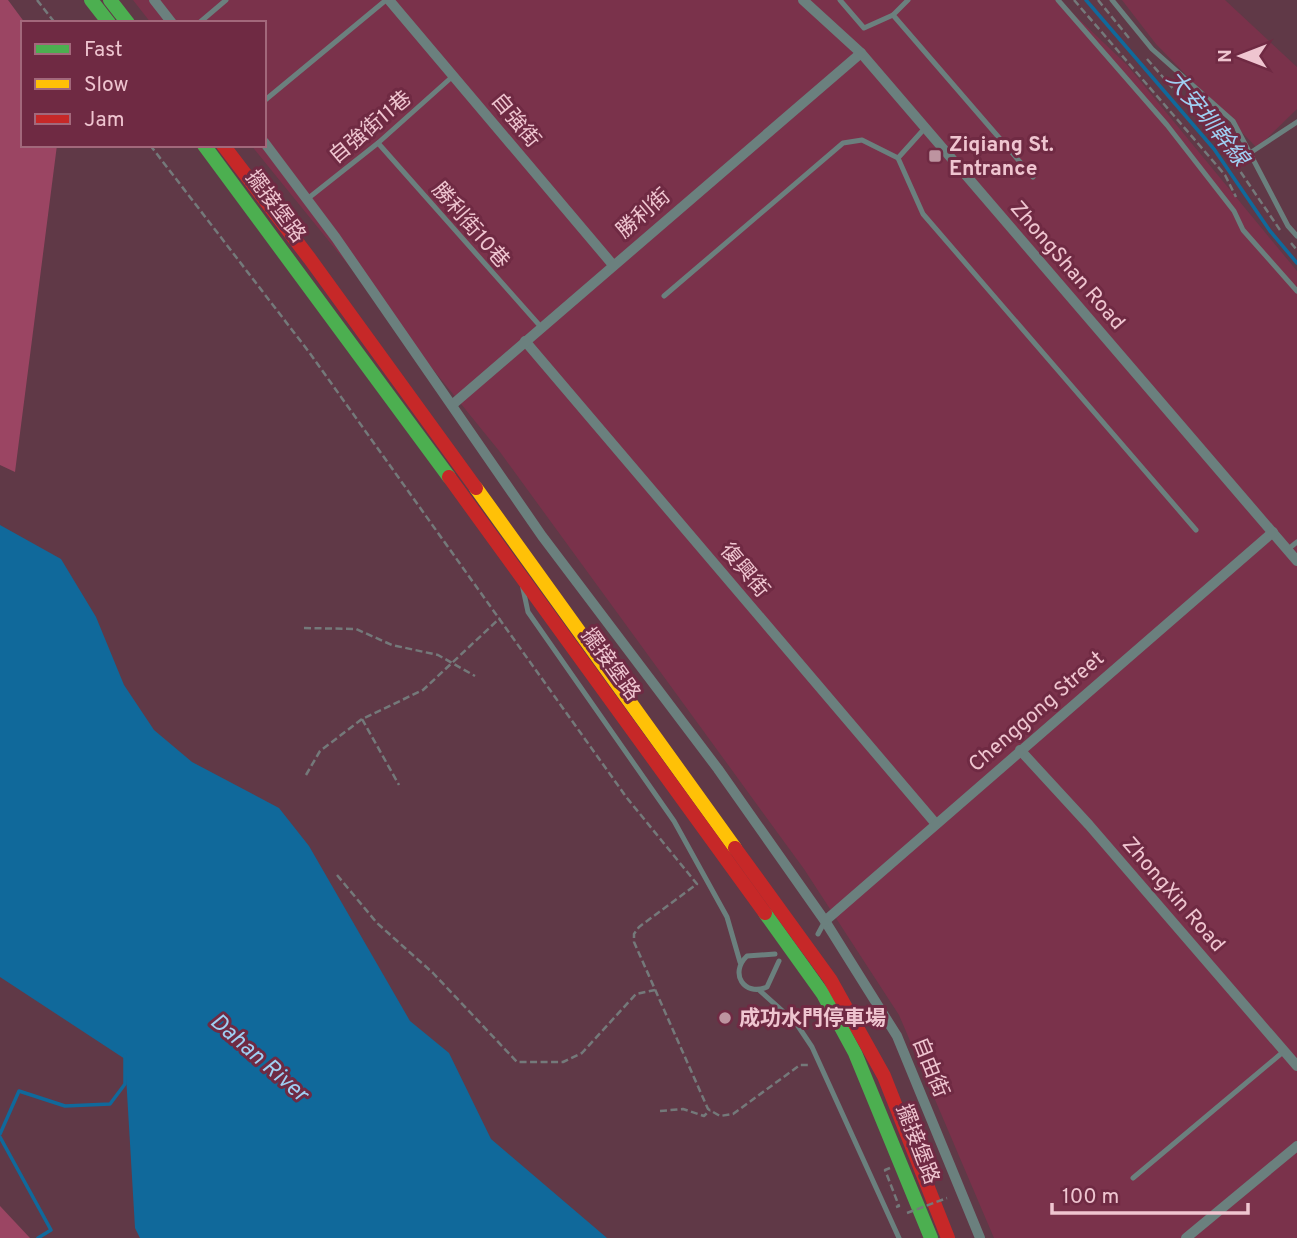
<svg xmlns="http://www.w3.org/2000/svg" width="1297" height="1238" viewBox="0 0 1297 1238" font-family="Overpass,'Noto Sans TC',sans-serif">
	<rect width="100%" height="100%" fill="#603947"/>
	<g fill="#7a324b">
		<path d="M133,0H1059L1127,65L1297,271V1238H994L899,1015L804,869L500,452L251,145H264V23H151Z"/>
		<path d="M1122,0H1225L1297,67V109L1257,148L1156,44Z"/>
	</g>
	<g fill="#9b4563">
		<path d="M0,0H8L25,23L23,145H57L15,472L0,465Z"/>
		<path d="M0,1206L30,1238H0Z"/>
	</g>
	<path fill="#10699b" d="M0,525L61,559L96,617L124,685L154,730L192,762L279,808L309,846L410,1021L449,1053L491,1139L607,1238H140L135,1228L125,1059L0,977Z"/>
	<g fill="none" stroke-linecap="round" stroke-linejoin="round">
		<g stroke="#10699b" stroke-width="3.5">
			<path d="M1086,0L1214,149L1270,231L1297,263"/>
			<path d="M0,1134L19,1091L65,1106L110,1104L125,1084V1055"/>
			<path d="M0,1137L51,1230L38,1238"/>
		</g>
		<g stroke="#74797a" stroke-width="2.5" stroke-dasharray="7 3.5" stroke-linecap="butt">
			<path d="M37,0L55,23"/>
			<path d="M1074,0L1201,147L1225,175L1236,197"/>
			<path d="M1098,0L1129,38"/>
			<path d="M1147,59L1221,143L1280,230"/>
			<path d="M150,145L309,352L627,798L697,884L639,927L634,934V942L708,1109L720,1116L733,1114L800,1065H811"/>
			<path d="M1291,243L1297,250"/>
			<path d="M304,628L356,629L392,645L438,655L475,676"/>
			<path d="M362,719L399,785"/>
			<path d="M306,775L320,751L362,719L423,690L500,618"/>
			<path d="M337,875L377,923L433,973L517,1062H563L582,1053L636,994L655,990"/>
			<path d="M660,1111L683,1109L704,1116L710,1110"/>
			<path d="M890,1168L885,1170L899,1206L896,1207"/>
		</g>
		<g stroke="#6b807e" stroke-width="5">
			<path d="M840,0L864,28L893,15"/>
			<path d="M908,0L893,15L1033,177"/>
			<path d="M1058,0L1167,125L1234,211L1243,230L1297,291"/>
			<path d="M1112,0L1152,49L1233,121L1288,226L1297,236"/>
			<path d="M199,23L226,0"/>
			<path d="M264,101L386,0"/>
			<path d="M925,128L898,158L923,214L1196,530"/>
			<path d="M378,143L541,327"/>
			<path d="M1250,153L1297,122"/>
			<path d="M306,200L378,143L453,76"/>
			<path d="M664,296L843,143L862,140L898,158"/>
			<path d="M1287,550L1297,542"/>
			<path d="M522,584L528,612L674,821L727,917L740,962"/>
			<path d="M818,934L825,921"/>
			<path d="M775,954L747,956C729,973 744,997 767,987L779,961"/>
			<path d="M759,990L796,1023L812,1047L899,1238"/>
			<path d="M1133,1178L1283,1052"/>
		</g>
		<g stroke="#6b807e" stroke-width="10">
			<path d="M154,0L172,23"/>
			<path d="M389,0L613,265"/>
			<path d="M803,0L861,53L1297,561"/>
			<path d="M264,142L336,238L542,536L718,769L825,921L897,1036L980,1238"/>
			<path d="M525,341L936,824"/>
			<path d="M452,405L861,53"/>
			<path d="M1020,750L1089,825L1297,1066"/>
			<path d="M825,921L1273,532"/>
			<path d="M1186,1238L1297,1146"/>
		</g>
		<g stroke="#4caf50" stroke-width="14">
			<path d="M91,0L109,23"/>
			<path d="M110,0L128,23"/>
			<path d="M204,145L449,477"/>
			<path d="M765,913L823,994L855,1053L931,1238"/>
		</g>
		<path stroke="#ffc107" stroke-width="14" d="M476,488L735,848"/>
		<g stroke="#c62828" stroke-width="14">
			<path d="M223,145L310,259L476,488"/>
			<path d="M449,477L765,913"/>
			<path d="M735,848L830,979L884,1076L948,1238"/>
		</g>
		<path stroke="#74797a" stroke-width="2.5" stroke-dasharray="7 3.5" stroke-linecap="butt" d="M907,1213L947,1198"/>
	</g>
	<g fill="#bd94a0" stroke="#6f2a43" stroke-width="2.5">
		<rect x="928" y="149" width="14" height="14" rx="3.5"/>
		<circle cx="725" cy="1018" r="7"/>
	</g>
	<g text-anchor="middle" stroke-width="6" stroke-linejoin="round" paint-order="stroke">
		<g font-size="21" fill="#efc5d0" stroke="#6f2a43">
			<text transform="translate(516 120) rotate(50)" y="7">自強街</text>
			<text transform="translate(370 127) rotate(-40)" y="7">自強街11巷</text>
			<text transform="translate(276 206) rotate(53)" y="7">擺接堡路</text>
			<text transform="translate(643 213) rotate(-41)" y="7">勝利街</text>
			<text transform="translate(471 225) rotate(49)" y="7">勝利街10巷</text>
			<text transform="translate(1068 265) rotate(49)" y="7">ZhongShan Road</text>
			<text transform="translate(745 570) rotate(50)" y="7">復興街</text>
			<text transform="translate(611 664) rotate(54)" y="7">擺接堡路</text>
			<text transform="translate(1036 711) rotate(-41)" y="7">Chenggong Street</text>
			<text transform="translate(1174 894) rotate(49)" y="7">ZhongXin Road</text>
			<text transform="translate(931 1067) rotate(68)" y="7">自由街</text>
			<text transform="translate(918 1144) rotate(69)" y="7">擺接堡路</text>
		</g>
		<g font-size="21" font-weight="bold" fill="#efc5d0" stroke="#6f2a43" text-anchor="start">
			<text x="949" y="151">Ziqiang St.<tspan x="949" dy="24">Entrance</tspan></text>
			<text x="739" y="1025">成功水門停車場</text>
		</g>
		<g font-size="23" font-style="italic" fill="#9fcff2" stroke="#6f2a43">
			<text transform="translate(1208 118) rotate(51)" y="8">大安圳幹線</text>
			<text transform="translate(260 1057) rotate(41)" y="8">Dahan River</text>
		</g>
	</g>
	<rect x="21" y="21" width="245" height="126" fill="#6f2a43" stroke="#a2687b" stroke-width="2"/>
	<rect x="35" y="44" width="35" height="10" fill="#4caf50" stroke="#a2687b" stroke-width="2"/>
	<text x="84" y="56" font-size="21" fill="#efc5d0">Fast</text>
	<rect x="35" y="79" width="35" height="10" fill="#ffc107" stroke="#a2687b" stroke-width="2"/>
	<text x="84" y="91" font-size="21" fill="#efc5d0">Slow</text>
	<rect x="35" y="114" width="35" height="10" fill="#c62828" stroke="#a2687b" stroke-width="2"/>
	<text x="84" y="126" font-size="21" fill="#efc5d0">Jam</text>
	<g transform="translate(1241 56) rotate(270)" stroke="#6f2a43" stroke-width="5" paint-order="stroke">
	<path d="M0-5L12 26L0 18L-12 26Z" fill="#efc5d0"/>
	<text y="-10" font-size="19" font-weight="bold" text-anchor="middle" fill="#efc5d0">N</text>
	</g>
	<path d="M1052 1203v10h196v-10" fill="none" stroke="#efc5d0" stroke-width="3.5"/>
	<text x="1062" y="1203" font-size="21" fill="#efc5d0" stroke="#6f2a43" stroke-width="5" paint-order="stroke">100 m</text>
</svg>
